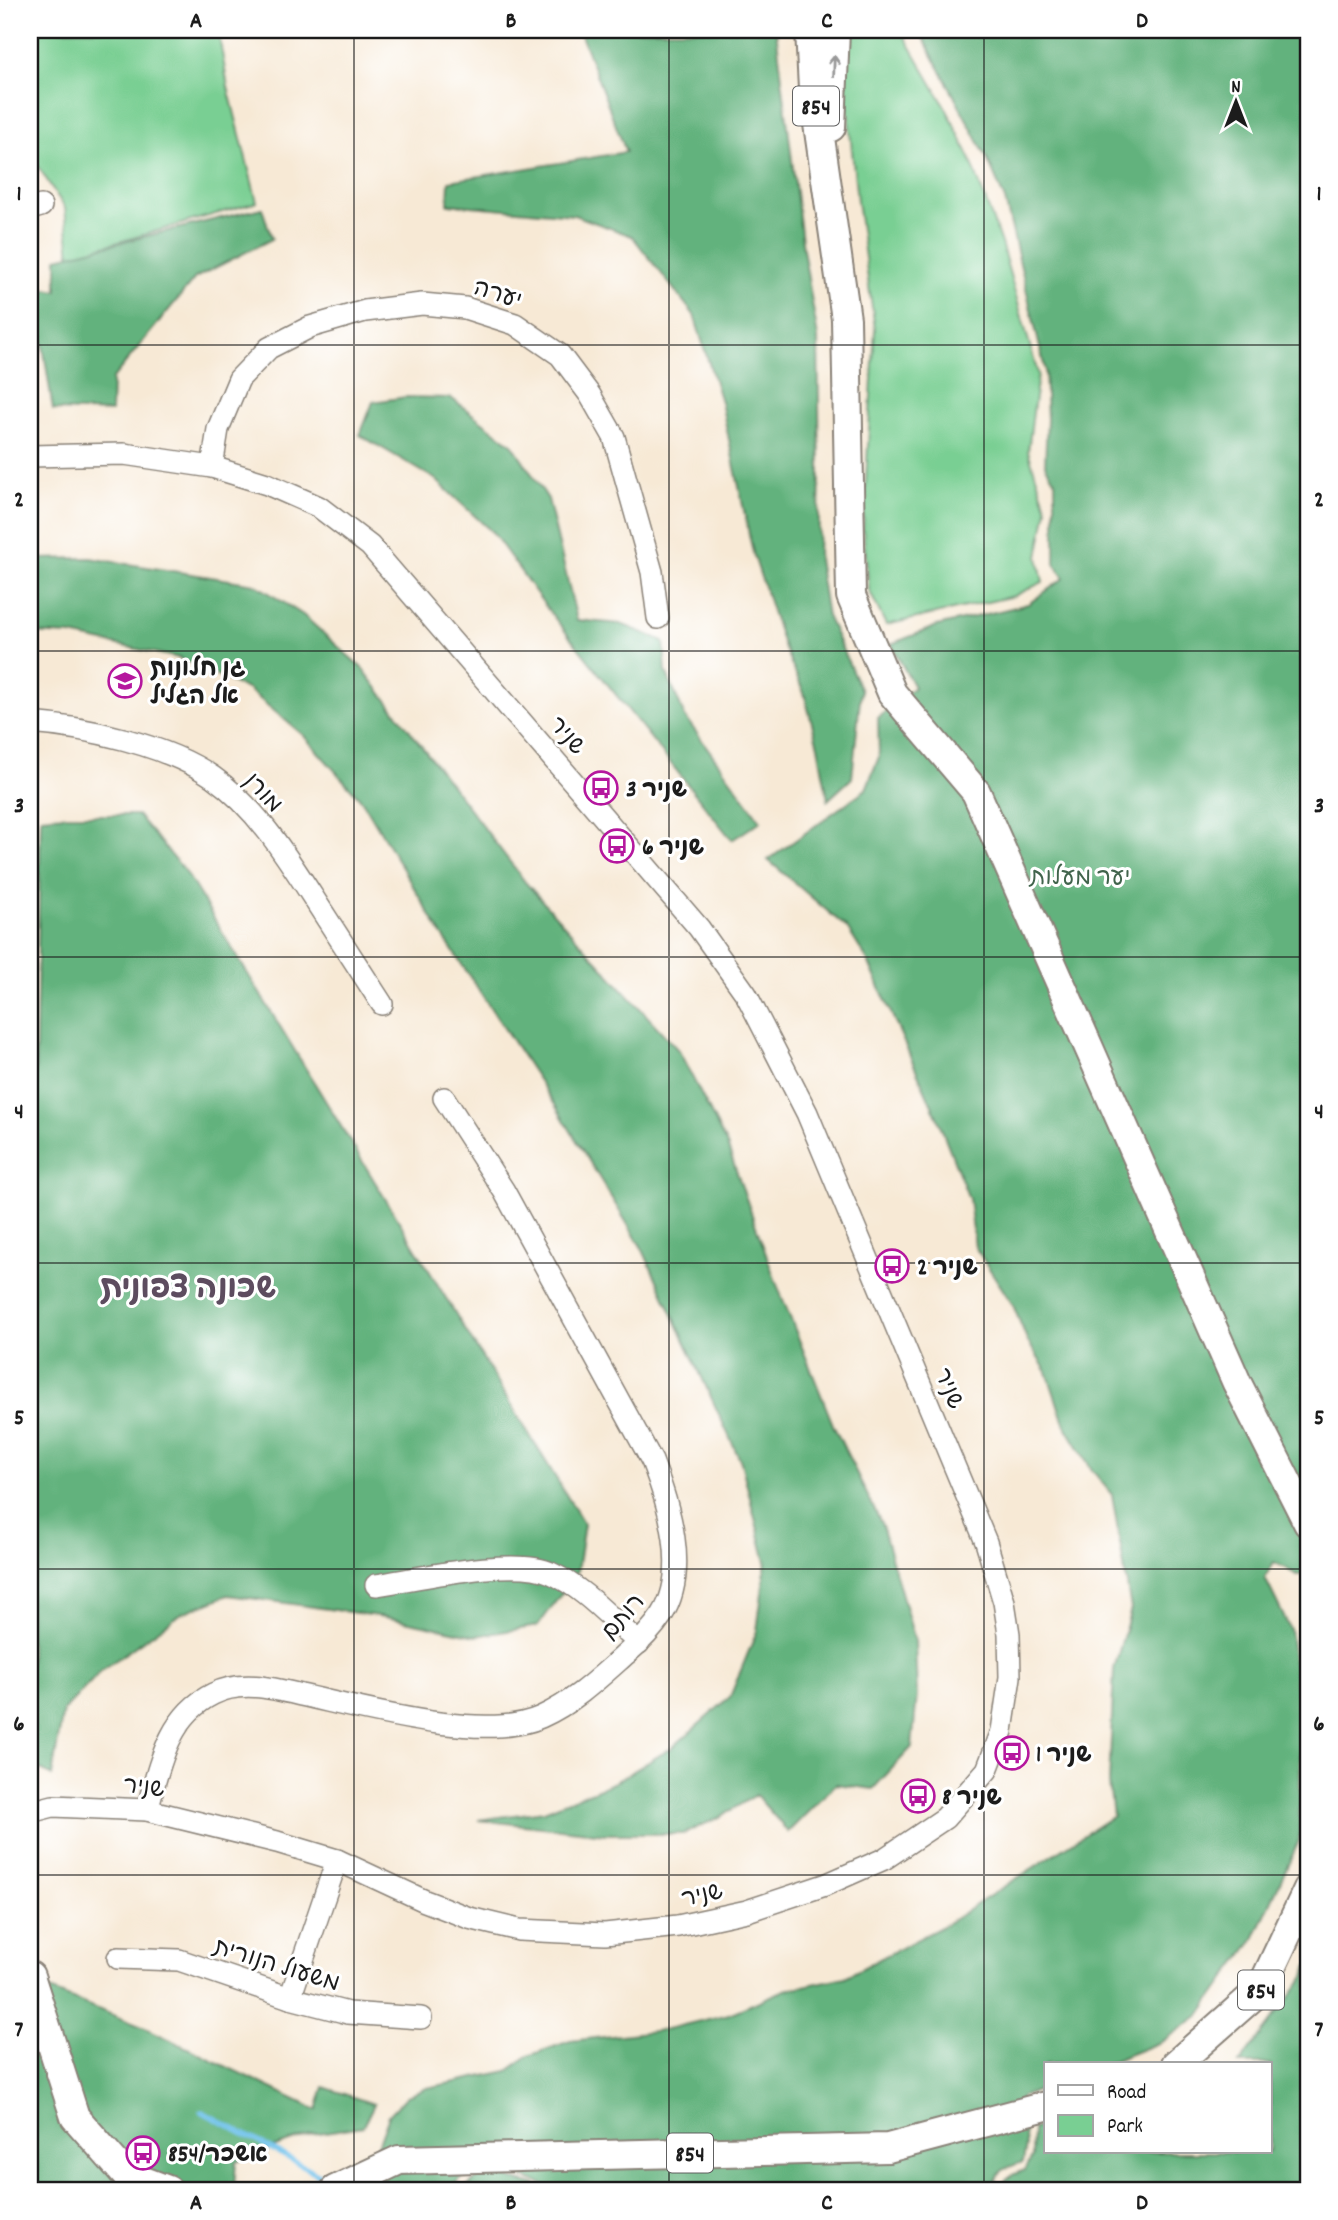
<svg xmlns="http://www.w3.org/2000/svg" width="1338" height="2220" viewBox="0 0 1338 2220" font-family="Dekko,'Playpen Sans Hebrew',sans-serif">
	<rect width="100%" height="100%" fill="#fff"/>
	<filter id="ink" filterUnits="userSpaceOnUse"><feTurbulence type="fractalNoise" baseFrequency=".0143" numOctaves="2"/><feDisplacementMap in="SourceGraphic" scale="14" xChannelSelector="R" yChannelSelector="G"/><feConvolveMatrix kernelMatrix="1 2 1 2 8 2 1 2 1" color-interpolation-filters="sRGB"/></filter>
	<filter id="wash" filterUnits="userSpaceOnUse"><feTurbulence type="fractalNoise" baseFrequency=".00686" numOctaves="4" result="noise"/><feDisplacementMap in="SourceGraphic" scale="28" xChannelSelector="R" yChannelSelector="G"/><feGaussianBlur stdDeviation="1.57" result="paint"/><feColorMatrix in="noise" values="0 0 0 0 0 0 0 0 0 0 0 0 0 0 0 0 0 1.4 0 .05"/><feComposite in="paint" operator="in"/></filter>
	<g filter="url(#wash)">
		<rect width="100%" height="100%" fill="#f7e9d5"/>
		<g fill="#79cf93" stroke="#4a7658" stroke-width="2">
			<path d="M30,30H218L228,87L257,202L70,256L65,208L34,160L30,159Z"/>
			<path d="M840,30H901L946,108L970,158L1001,243L1038,374L1028,451L1047,509L1038,557L1043,582L1014,596L886,625L869,590L863,529L875,329L857,201Z"/>
		</g>
		<g fill="#62b27d" stroke="#3f674c" stroke-width="2">
			<path d="M579,30H776L803,249L818,337L820,472L818,559L827,616L861,690L852,778L828,800L818,746L804,693L783,645L753,553L721,402L694,315L632,236L574,215L448,204L449,181L626,152Z"/>
			<path d="M919,30H1308V1575H1297L1274,1562L1265,1578L1290,1629L1301,1728L1299,1841L1254,1939L1200,2015L1163,2041L1105,2064H1046V2087L1021,2097L1026,2146L1023,2162C1005,2168 996,2170 992,2190H558L475,2160L472,2168L448,2190H324L337,2166L377,2148L389,2115L407,2096L427,2088L508,2071L528,2056L570,2041L663,2030L729,2014L785,1990L845,1977L945,1925L1113,1816L1109,1783L1114,1669L1131,1609L1112,1495L1092,1470L1064,1423L1047,1372L1028,1342L1013,1305L975,1247L969,1199L937,1117L869,963L847,928L768,860L866,789L879,757L878,718L914,687L891,644L937,626L1028,604L1064,578L1055,564V481L1045,465L1047,420L1045,369L1005,200L986,156Z"/>
			<path d="M262,208L272,239L195,278L112,379L111,412L53,410L34,287L57,291V258Z"/>
			<path d="M406,397L451,398L513,445L548,499L577,620L621,624L664,641L666,672L685,717L761,821L732,840L549,611L493,533L435,479L360,435L373,402Z"/>
			<path d="M90,558L255,584L303,615L363,669L526,883L679,1051L727,1145L776,1282L834,1427L882,1525L915,1641L917,1695L912,1747L873,1789L836,1784L788,1832L756,1795L718,1818L683,1834H606L478,1820L544,1811L615,1782L673,1747L730,1697L757,1631L766,1562L741,1462L642,1248L555,1105L439,930L363,802L303,735L249,690L179,658L71,635L30,633V559Z"/>
			<path d="M65,815H137L185,871L584,1524L577,1572L538,1626L476,1636L385,1617L228,1595L182,1613L102,1670L63,1711L52,1776L30,1764V1216L32,1215L41,817Z"/>
			<path d="M1308,1965V2190H1003C1002,2177 1014,2174 1025,2170L1032,2157L1033,2128L1046,2127V2152H1270V2064H1239L1305,1976Z"/>
			<path d="M30,1982L150,2030L317,2110L324,2087L374,2104L363,2126L312,2134L236,2161L234,2190H30Z"/>
			<path d="M485,2172L534,2185L542,2190H463Z"/>
		</g>
		<g fill="none" stroke-linecap="round" stroke-linejoin="round">
			<path stroke="#70c2ec" stroke-width="5" d="M201,2111L331,2181"/>
		</g>
	</g>
	<g filter="url(#ink)">
		<g fill="none" stroke-linecap="round" stroke-linejoin="round">
			<defs>
				<g id="minor">
					<path d="M30,209L41,206"/>
					<path d="M30,456L124,454L212,467L267,484L319,507L370,546L699,928L746,994L807,1113L986,1542L1004,1602L1009,1634L1010,1677L1002,1731L987,1770L945,1818L884,1859L825,1885L747,1911L678,1926L605,1934L519,1930L469,1918L425,1901L337,1860L277,1842L147,1810L53,1806L30,1812"/>
					<path d="M212,467L218,429L239,379L269,348L310,327L365,311L422,304L465,308L515,324L560,355L590,395L614,437L652,572L658,618"/>
					<path d="M30,723C85,727 167,745 213,777C258,809 289,860 318,905C339,938 361,971 382,1004"/>
					<path d="M376,1585C416,1579 515,1556 551,1573C584,1588 611,1619 639,1643"/>
					<path d="M147,1810C159,1767 168,1716 213,1694C241,1680 272,1688 301,1695C361,1708 484,1743 541,1717C574,1702 599,1678 626,1654C639,1643 652,1630 662,1615C690,1571 669,1505 652,1461L504,1191L444,1098"/>
					<path d="M118,1958L179,1960L290,1998L348,2013L421,2018"/>
					<path d="M290,1998L337,1860"/>
				</g>
				<g id="major">
					<path d="M810,30L813,89L846,319L851,596L892,693L976,792L1237,1383L1308,1523"/>
					<path d="M831,127L835,30"/>
					<path d="M30,1976L75,2117L125,2174L168,2190"/>
					<path d="M1176,2064L1261,1989L1308,1889"/>
					<path d="M335,2190L399,2160L888,2148L1046,2106"/>
				</g>
			</defs>
			<use href="#minor" stroke="#8a8278" stroke-width="24"/>
			<use href="#major" stroke="#8a8278" stroke-width="32"/>
			<use href="#minor" stroke="#fff" stroke-width="21"/>
			<use href="#major" stroke="#fff" stroke-width="28"/>
		</g>
		<defs><path id="oneway-shaft" d="M-6 0H5M1.5-3L5.5 0L1.5 3" fill="none" stroke-width="1.6" stroke-linecap="round" stroke-linejoin="round" transform="scale(1.75)"/></defs>
		<use stroke="#999" href="#oneway-shaft" transform="translate(834 66) rotate(-88)"/>
	</g>
	<path fill="none" stroke="#1c1c1c" stroke-width="2" stroke-opacity="0.55" d="M354,30V2190M669,30V2190M984,30V2190M30,345H1308M30,651H1308M30,957H1308M30,1263H1308M30,1569H1308M30,1875H1308"/>
	<defs>
		<symbol id="school-ring" viewBox="-11 -11 22 22"><circle r="9.5" fill="#fff" stroke="#b5179e" stroke-width="1.5"/><path d="M0-5L7-2L0 1L-7-2ZM-4 1L0 2.5L4 1V4Q0 6-4 4Z" fill="#b5179e"/></symbol>
		<symbol id="bus-ring" viewBox="-11 -11 22 22"><circle r="9.5" fill="#fff" stroke="#b5179e" stroke-width="1.5"/><path d="M-5-6H5V4H4V6H2V4H-2V6H-4V4H-5ZM-3.5-4V0h7V-4ZM-3.5 1.2v1.5H-2V1.2ZM2 1.2v1.5H3.5V1.2Z" fill="#b5179e"/></symbol>
	</defs>
	<g fill-rule="evenodd">
		<use href="#school-ring" x="106" y="662" width="38" height="38"/>
		<use href="#bus-ring" x="582" y="769" width="38" height="38"/>
		<use href="#bus-ring" x="598" y="827" width="38" height="38"/>
		<use href="#bus-ring" x="873" y="1247" width="38" height="38"/>
		<use href="#bus-ring" x="993" y="1734" width="38" height="38"/>
		<use href="#bus-ring" x="899" y="1777" width="38" height="38"/>
		<use href="#bus-ring" x="124" y="2134" width="38" height="38"/>
	</g>
	<g text-anchor="middle" stroke-width="6" stroke-linejoin="round" paint-order="stroke">
		<g fill="#fff" stroke="#606060" stroke-width="2">
			<rect x="793" y="86.5" width="46" height="39" rx="5"/>
			<rect x="1238" y="1970.5" width="46" height="39" rx="5"/>
			<rect x="667" y="2133.5" width="46" height="39" rx="5"/>
		</g>
		<g font-size="23" font-weight="bold" fill="#1c1c1c">
			<text x="816" y="114">854</text>
			<text x="1261" y="1998">854</text>
			<text x="690" y="2161">854</text>
		</g>
		<g font-size="24" fill="#1c1c1c" stroke="#fff">
			<text transform="translate(498 293) rotate(18)" y="8">יערה</text>
			<text transform="translate(568 735) rotate(49)" y="8">שניר</text>
			<text transform="translate(264 792) rotate(47)" y="8">מורן</text>
			<text transform="translate(950 1388) rotate(67)" y="8">שניר</text>
			<text transform="translate(622 1616) rotate(-49)" y="8">רותם</text>
			<text transform="translate(144 1786) rotate(7)" y="8">שניר</text>
			<text transform="translate(702 1894) rotate(-12)" y="8">שניר</text>
			<text transform="translate(277 1964) rotate(17)" y="8">משעול הנורית</text>
		</g>
		<g font-size="24" font-weight="bold" fill="#1c1c1c" stroke="#fff" text-anchor="start">
			<text x="150" y="675">גן חלונות<tspan x="150" dy="28">אל הגליל</tspan></text>
			<text x="626" y="796">שניר 3</text>
			<text x="642" y="854">שניר 6</text>
			<text x="917" y="1274">שניר 2</text>
			<text x="1036" y="1761">שניר 1</text>
			<text x="942" y="1804">שניר 8</text>
			<text x="168" y="2161">אשכר/854</text>
		</g>
		<g font-size="24" fill="#41644c" stroke="#fff">
			<text x="1080" y="884">יער מעלות</text>
		</g>
		<g font-size="32" font-weight="bold" fill="#5d4c5f" stroke="#fff">
			<text x="188" y="1297">שכונה צפונית</text>
		</g>
	</g>
	<rect width="1338" height="2220" fill="none" stroke="#fff" stroke-width="77"/>
	<rect x="1044" y="2062" width="228" height="91" fill="#ffffff" stroke="#a4a4a4" stroke-width="2"/>
	<rect x="1058" y="2085" width="35" height="10" fill="#ffffff" stroke="#a4a4a4" stroke-width="2"/>
	<text x="1107" y="2098" font-size="21" fill="#1c1c1c">Road</text>
	<rect x="1058" y="2115" width="35" height="21" fill="#79cf93" stroke="#a4a4a4" stroke-width="2"/>
	<text x="1107" y="2132" font-size="21" fill="#1c1c1c">Park</text>
	<g transform="translate(1236 102)" stroke="#ffffff" stroke-width="5" paint-order="stroke">
	<path d="M0-5L12 26L0 18L-12 26Z" fill="#1c1c1c"/>
	<text y="-10" font-size="19" font-weight="bold" text-anchor="middle" fill="#1c1c1c">N</text>
	</g>
	<rect x="38" y="38" width="1262" height="2144" fill="none" stroke="#1c1c1c" stroke-width="2.5"/>
	<g font-size="23" text-anchor="middle" font-weight="bold" fill="#1c1c1c">
		<text x="196" y="27">A</text>
		<text x="511" y="27">B</text>
		<text x="827" y="27">C</text>
		<text x="1142" y="27">D</text>
		<text x="19" y="200">1</text>
		<text x="1319" y="200">1</text>
		<text x="19" y="506">2</text>
		<text x="1319" y="506">2</text>
		<text x="19" y="812">3</text>
		<text x="1319" y="812">3</text>
		<text x="19" y="1118">4</text>
		<text x="1319" y="1118">4</text>
		<text x="19" y="1424">5</text>
		<text x="1319" y="1424">5</text>
		<text x="19" y="1730">6</text>
		<text x="1319" y="1730">6</text>
		<text x="19" y="2036">7</text>
		<text x="1319" y="2036">7</text>
		<text x="196" y="2209">A</text>
		<text x="511" y="2209">B</text>
		<text x="827" y="2209">C</text>
		<text x="1142" y="2209">D</text>
	</g>
</svg>
